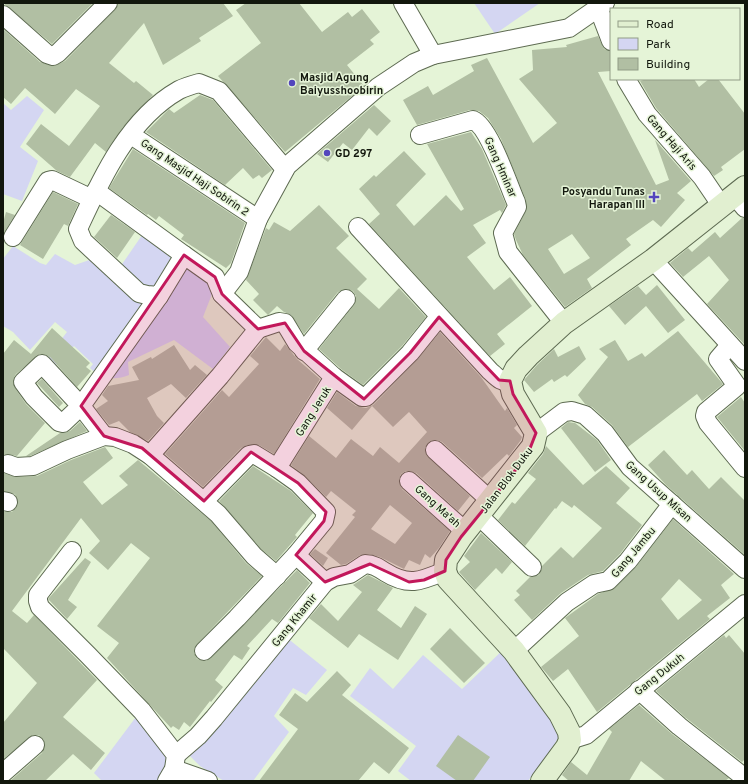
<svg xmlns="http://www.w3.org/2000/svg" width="748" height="784" viewBox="0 0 748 784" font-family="Overpass,sans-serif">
	<rect width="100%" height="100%" fill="#e5f4d7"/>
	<g fill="#d4d6f2">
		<path d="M474,3H540L495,34Z"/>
		<path d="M27,96L44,110L20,147L38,161L22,201L3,194V103L11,110Z"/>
		<path d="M149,225L219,276L203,317L230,347L213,369L174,340L128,362L129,375C114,381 102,379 90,368L93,364L74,346L55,366L47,358L67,332L55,322L30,350L13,332L3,326V259L13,246L40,263L46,265L55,254L75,265L95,258L116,273Z"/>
		<path d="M281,633L327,670L306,695L293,688L274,716L289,732L253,781H224L200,766L187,753Z"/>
		<path d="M505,648L561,733L551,750L528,781H411L398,771L416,746L350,696L370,668L393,689L423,655L462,689Z"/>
		<path d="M136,717L167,746L169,769L158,781H102L94,773Z"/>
	</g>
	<g fill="#b1bfa3" fill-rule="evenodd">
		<path d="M3,3H93L52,44Z"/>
		<path d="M118,3H223L233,16L199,38L201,41L163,65L144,23L109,63L134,83L136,81L153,95L123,127L106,152L95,143L70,177L57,171L26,144L41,124L69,146L100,106L76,89L55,114L25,88L11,104L3,97V29L40,62L54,66L65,61L115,10Z"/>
		<path d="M246,3H299L322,32L348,12L352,17L362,9L380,32L370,40L374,44L347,65L364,86L285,152L218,76L261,43L236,10Z"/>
		<path d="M598,36L604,49L611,51V71L598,72L656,185L669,180L655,140L691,181L677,193L685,200L661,227L653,220L626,239L631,245L587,279L592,288L565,307L523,255L516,240L514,234L526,211V200L501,139L488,118L479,111L470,110L417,125L403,100L428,86L433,95L474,71L471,65L487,58L533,143L557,123L519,79L533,70L532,50L567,47L566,45ZM572,234L590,258L564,274L548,249Z"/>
		<path d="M647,79H694L699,87L709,79H718L745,114V149L721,167L723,170L714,176L656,108L640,81Z"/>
		<path d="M200,95L213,100L272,170L262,178L259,175L253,179L243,168L225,185L146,132L169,109L174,113Z"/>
		<path d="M374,105L391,121L377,136L369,128L352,150L343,143L328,162L317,154Z"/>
		<path d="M471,132L482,149L506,205L502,213L500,210L473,225L486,243L467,257L494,290L510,277L532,306L497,334L505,344L490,356L369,224L380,214L359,189L374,175L376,177L404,151L426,174L396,205L414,226L446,195L461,211L464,209L427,144Z"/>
		<path d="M133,149L245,223L231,263L226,268L181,239L184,235L159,216L156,220L148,214L147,215L109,188Z"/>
		<path d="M53,192L78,204L68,226L64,224L43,259L20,245Z"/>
		<path d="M319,205L349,236L336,248L367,279L357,289L379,309L399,288L426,317L402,346L363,385L341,369L319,349L354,305L356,296L353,291L347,289L338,292L304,334L291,315L284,312L277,306L268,315L253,300L259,294L246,280L266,228L269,230L274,222L290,231Z"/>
		<path d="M6,212L15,215L3,234V223Z"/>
		<path d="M111,215L135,232L117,258L94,237Z"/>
		<path d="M742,218H745V345L707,304L729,280L709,256L683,277L670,263L688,248L692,252L715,232L720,238Z"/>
		<path d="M657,285L685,320L668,333L646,306L625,325L609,306L638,286L646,295Z"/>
		<path d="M52,328L90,363L86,367L91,371L77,387L50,357L40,354L16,374L13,379L15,388L26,404L45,423L17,456L7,454L3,455V354L14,340L31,354Z"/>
		<path d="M678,331L723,384L702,401L697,394L628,447L612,425L592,407L585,404L578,395L608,357L599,349L615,340L628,361L642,353L645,357Z"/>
		<path d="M440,332L481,377L505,411L507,408L517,425L514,428L522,437L521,440L509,456L507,454L482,478L442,442L437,440L428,443L425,448L428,457L470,496L458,511L416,473L406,471L401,474L399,479L402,489L450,531L439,548L430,558L425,554L420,565L409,560L404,569L380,557L369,554L360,555L346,564L341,565L326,553L355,517L352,515L356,511L331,491L326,497L305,476L291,465L309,436L336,458L351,439L373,456L380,447L399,463L427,432L409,412L393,427L372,406L352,430L327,408L337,392L356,406L366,408L373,405L417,360ZM390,505L412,523L395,544L371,529Z"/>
		<path d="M266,337L280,351L285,344L297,359L320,379L274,454L259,445H247L241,448L203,487L165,454L222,390L229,397L259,364L250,356Z"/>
		<path d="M174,345L190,370L195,365L207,375L186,398L171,384L147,398L157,416L164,423L148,441L130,432L119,421L109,425L96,409L108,401L102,395L108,386L139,380L132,367L151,357L152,359Z"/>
		<path d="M579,346L586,359L567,377L565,375L554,382L552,379L534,392L524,380L537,365L554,349L558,357Z"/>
		<path d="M42,379L63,403L59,407L37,383Z"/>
		<path d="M741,397L745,403V451L717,417Z"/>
		<path d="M80,422L87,431L30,456H26L60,433L70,431Z"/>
		<path d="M568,422L575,423L597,440L611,460L595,472L561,428Z"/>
		<path d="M546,446L583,485L606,466L630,488L616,503L642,525L620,554L603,571L588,575L561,593L532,620L514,600L520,595L516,591L530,577L539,575L542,566L561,547L573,558L602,528L574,505L572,508L562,501L556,509L555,508L525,546L498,520L512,502L515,504L536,479L528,473L543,454Z"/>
		<path d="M105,447L113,458L83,482L102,505L128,485L119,476L138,460L211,521L246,563L262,576L197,644L194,653L197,659L206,661L211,658L297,570L310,583L278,623L272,619L247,646L250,648L242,660L234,655L215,680L223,687L211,702L210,701L190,727L184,722L179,730L173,726L171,728L107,658L119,643L97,626L150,558L131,543L108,570L89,553L100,541L81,518L12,611L27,623L34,615L97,680L63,717L105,753L91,770L73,754L45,781H10L42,753L45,743L39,735H33L3,759V723L37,683L3,648V512H12L18,504L15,494L3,491V473L16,477L37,476L71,460Z"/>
		<path d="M664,450L687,475L692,470L709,489L721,477L745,501V555L666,485L648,465Z"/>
		<path d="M253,466L291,491L313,513L295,535L297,537L276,561L261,549L219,501Z"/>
		<path d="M673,519L734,574L721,585L730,598L707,616L710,619L597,712L568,669L553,681L541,667L579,636L565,618L598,594L615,588L636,567ZM679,579L702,600L678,620L661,599Z"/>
		<path d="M481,533L512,562L502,574L496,568L475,590L459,572L470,562L464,556Z"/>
		<path d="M315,549L328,558L323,566L310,554Z"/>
		<path d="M85,558L91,562L68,600L77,607L67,619L48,599Z"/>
		<path d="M368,575L393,588L377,610L401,628L415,606L427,614L398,660L359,634L348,648L309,618L321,604L338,621L362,592L353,585Z"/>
		<path d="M450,628L485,663L464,683L430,649Z"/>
		<path d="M724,635L726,638L729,635L745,654V759L742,762L686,718L656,691Z"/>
		<path d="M337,671L351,685L342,695L409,748L389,774L374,762L358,781H259L298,729L279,715L295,693L307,702Z"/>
		<path d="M639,705L672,734L729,778L725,781H666L641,761L629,781H569L562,775L571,762L587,775L612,732L609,729Z"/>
		<path d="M458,735L490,757L473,781H457L436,766Z"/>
	</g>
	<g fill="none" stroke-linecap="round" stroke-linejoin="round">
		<defs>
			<g id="street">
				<path d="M598,7L611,41"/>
				<path d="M3,15L47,54L53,56L58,53L108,3"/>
				<path d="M433,55L569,28L605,3"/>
				<path d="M626,79L647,114L702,177L721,205"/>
				<path d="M131,135L258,219"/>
				<path d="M420,135L473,120C489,126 508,184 516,202L517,207L503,233L508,252L564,323"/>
				<path d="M96,191L184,255"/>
				<path d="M735,196L745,208"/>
				<path d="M358,227L490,371C497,377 501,383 510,381"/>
				<path d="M13,237L48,181L52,180L92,199"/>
				<path d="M653,260L745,361"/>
				<path d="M222,294L239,272L258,219L287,166L378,87L414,63L433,55L403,3"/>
				<path d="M258,329L279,322L285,323L297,343L334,377"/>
				<path d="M730,345L718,359L737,386L706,412L705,416L708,423L745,468"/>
				<path d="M304,351L346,299"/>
				<path d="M536,433L564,412L572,411L585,415L605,433L630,467L745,569"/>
				<path d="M104,436L81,406L42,364L23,382L34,397L59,422L63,423L81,406L159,296"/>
				<path d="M435,450L491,501"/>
				<path d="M150,455L220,376L258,329L222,294L215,277L184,255L159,296L147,295L139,293L83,241L78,229C101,179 128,119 179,90C185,87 192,85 199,83L219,91L285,169"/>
				<path d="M8,464L16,467L33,466L67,450L104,436L115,437L133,444L150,455L218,514L254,556L277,576"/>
				<path d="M277,468L298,483L326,512L324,521L296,555"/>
				<path d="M409,481L466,532"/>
				<path d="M3,501L8,502"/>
				<path d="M204,501L249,455L254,454L277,468L334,377L362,397H366L410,353L439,317"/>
				<path d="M479,516L532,567"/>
				<path d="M72,551L38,595V601L40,607L88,655L142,711L176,755L174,769L167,781"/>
				<path d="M204,651L237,618L296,555L325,582"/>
				<path d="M514,651L567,602L594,584L608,581L628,561L672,504"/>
				<path d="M639,690L679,726L745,778"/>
				<path d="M570,740L586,735L745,604"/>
				<path d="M176,755L198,736L214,718L325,582L334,577L350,574L365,564C373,564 379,568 385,572C409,587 421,581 445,571"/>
				<path d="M174,769L208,781"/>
				<path d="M3,773L35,745"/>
			</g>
			<path id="secondary" d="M542,781L567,747L570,740L569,732L560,714L514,651L448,579L445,571L446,560L461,537L533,446L536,433L513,394L510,381L516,369L528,356L564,323L653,260L745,187"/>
		</defs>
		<use href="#street" stroke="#5d6a51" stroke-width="20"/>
		<use href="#secondary" stroke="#5d6a51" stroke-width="24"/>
		<use href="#street" stroke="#fff" stroke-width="18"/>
		<use href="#secondary" stroke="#e1efd0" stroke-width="22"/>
	</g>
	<path fill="#c2185b" fill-opacity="0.2" stroke="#c2185b" stroke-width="3" stroke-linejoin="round" d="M184,255L215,277L222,294L258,329L285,323L304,351L364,399L410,353L439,317L499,380L510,381L513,394L536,433L527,456L461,537L446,560L445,571L424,580L409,582L370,564L325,582L296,555L324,521L326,512L298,483L251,452L204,501L142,448L104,436L81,406Z"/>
	<g fill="#5345bd" stroke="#e5f4d7" stroke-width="1.5">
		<circle cx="292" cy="83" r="4"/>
		<circle cx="327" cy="153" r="4"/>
		<path d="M652 191h4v4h4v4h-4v4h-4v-4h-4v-4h4z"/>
	</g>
	<g text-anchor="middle" stroke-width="3" stroke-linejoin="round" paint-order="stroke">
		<g font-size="11" font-weight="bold" fill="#12170d" stroke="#e5f4d7" text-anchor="start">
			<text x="300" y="81">Masjid Agung<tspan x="300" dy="13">Baiyusshoobirin</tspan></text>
			<text x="335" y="157">GD 297</text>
			<text x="645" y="195" text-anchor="end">Posyandu Tunas<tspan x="645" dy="13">Harapan III</tspan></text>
		</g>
		<g font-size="11" fill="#12170d" stroke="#e5f4d7">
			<text transform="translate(672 142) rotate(49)" y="4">Gang Haji Aris</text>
			<text transform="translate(501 167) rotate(66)" y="4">Gang Hminar</text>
			<text transform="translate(195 177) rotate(34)" y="4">Gang Masjid Haji Sobirin 2</text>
			<text transform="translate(313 411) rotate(-58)" y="4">Gang Jeruk</text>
			<text transform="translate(506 480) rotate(-53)" y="4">Jalan Blok Duku</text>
			<text transform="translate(659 491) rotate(42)" y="4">Gang Usup Misan</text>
			<text transform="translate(438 506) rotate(42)" y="4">Gang Ma'ah</text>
			<text transform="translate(633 552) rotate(-50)" y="4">Gang Jambu</text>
			<text transform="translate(294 620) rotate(-51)" y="4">Gang Khamir</text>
			<text transform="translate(659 674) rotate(-39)" y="4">Gang Dukuh</text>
		</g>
	</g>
	<rect width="748" height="784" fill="none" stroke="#12170d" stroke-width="8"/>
	<rect x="610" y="8" width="130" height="72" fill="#e5f4d7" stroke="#919c86"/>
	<rect x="618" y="21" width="20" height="6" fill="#e1efd0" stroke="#919c86"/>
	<text x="646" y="28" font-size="12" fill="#12170d">Road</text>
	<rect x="618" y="38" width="20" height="12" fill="#d4d6f2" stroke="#919c86"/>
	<text x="646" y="48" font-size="12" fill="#12170d">Park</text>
	<rect x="618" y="58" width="20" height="12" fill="#b1bfa3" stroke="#919c86"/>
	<text x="646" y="68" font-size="12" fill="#12170d">Building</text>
</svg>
